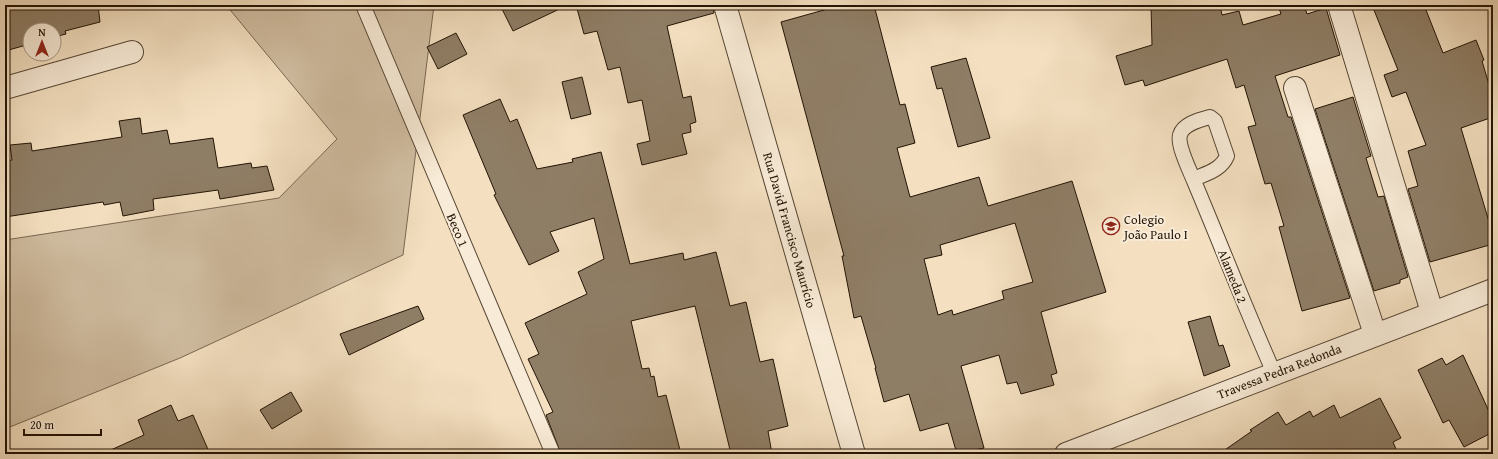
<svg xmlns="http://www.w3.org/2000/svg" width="1498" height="459" viewBox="0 0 1498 459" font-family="'Gentium Book Plus',serif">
	<rect width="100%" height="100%" fill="#f4e0c1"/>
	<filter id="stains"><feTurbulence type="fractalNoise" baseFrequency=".005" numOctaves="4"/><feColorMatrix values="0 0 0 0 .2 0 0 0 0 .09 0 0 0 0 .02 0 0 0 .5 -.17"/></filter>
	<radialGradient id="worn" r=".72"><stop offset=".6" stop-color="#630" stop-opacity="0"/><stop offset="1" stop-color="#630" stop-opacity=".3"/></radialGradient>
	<path fill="#d0bda1" stroke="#796852" d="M226,5H434L403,255L180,358L5,429V240L279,198L337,139Z"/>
	<g fill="#8f7e66" stroke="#221304" fill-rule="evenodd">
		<path d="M5,5H98L100,22L65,31L66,34L54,37V30H30V44L5,51Z"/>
		<path d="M500,5H568L513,31Z"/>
		<path d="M576,5H713L714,13L667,26L683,98L691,96L696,122L690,124L691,132L682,134L687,154L642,165L637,144L650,141L642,100L628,103L620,67L608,70L597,31L584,34Z"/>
		<path d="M826,5H874L900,105L905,104L915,143L897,148L910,197L979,177L988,206L1072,181L1106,292L1041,312L1057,373L1051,375L1054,385L1021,394L1017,382L1007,384L999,355L961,366L984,448L957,454L948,423L920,431L909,394L884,402L875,368H876L861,316L854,318L842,256H844L781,22L824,10L827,9ZM1015,223L1033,282L1002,291L1004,299L953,315L952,310L938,315L924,259L942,255L940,245Z"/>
		<path d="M1151,5H1220L1222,15L1239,11L1243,25L1281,14L1278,5H1304L1307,14L1326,8L1340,55L1275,76L1288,117H1291L1350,298L1302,311L1279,227L1284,226L1271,183L1265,184L1248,127L1256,125L1244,85L1236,88L1227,59L1145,86L1143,80L1125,85L1116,56L1152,45Z"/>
		<path d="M1372,5H1424L1443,53L1476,40L1484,60L1482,61L1493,98V117L1461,128L1493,235V244L1430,262L1408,189L1418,186L1408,151L1426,145L1406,92L1392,97L1384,75L1398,70Z"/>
		<path d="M456,33L467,54L438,69L427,47Z"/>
		<path d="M966,58L990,138L958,147L942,88L937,89L931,67Z"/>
		<path d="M582,77L591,114L571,119L562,82Z"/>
		<path d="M1353,97L1371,156L1366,158L1378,197L1384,196L1408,277L1400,280V283L1374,291L1315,109Z"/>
		<path d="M500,99L510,122L517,119L537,169L573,162L572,159L601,152L630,264L683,253L684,260L716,252L730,306L746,302L760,362L773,359L788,426L768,431L772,454H731L695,306L631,321L642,369L649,368L651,377L654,376L658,397L666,395L681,454H561L546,415L553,412L528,359L539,354L525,323L587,294L578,272L604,259L594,218L550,232L559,251L529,265L494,195L496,194L463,115Z"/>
		<path d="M140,118L142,134L167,130L170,144L213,138L218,168L251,163L252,168L267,166L274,190L220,199L218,190L153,199L154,210L123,216L120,202L104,205L103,202L5,217V161L12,160L10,145L31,143L32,151L122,137L119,121Z"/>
		<path d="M418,306L424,319L349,355L340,334Z"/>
		<path d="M1210,316L1219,346L1223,345L1230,366L1204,376L1188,322Z"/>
		<path d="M1463,355L1493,420V432L1464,447L1449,420L1443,423L1418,370L1442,358L1446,365Z"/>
		<path d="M291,392L302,411L272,429L260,410Z"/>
		<path d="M1380,398L1401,438L1393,442L1398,454H1219L1252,431L1250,430L1278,412L1286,425L1310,411L1313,417L1334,405L1340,418Z"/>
		<path d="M171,405L178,421L193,415L210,454H102L144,435L138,420Z"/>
	</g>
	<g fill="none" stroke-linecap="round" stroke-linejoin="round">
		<defs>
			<g id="service">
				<path d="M363,5L553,454"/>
				<path d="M1194,179C1207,173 1221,170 1227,156L1215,121L1210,117C1199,120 1183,124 1180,135C1177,145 1190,171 1194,181C1221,245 1246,310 1274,373"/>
			</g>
			<g id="minor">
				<path d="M725,5L854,454"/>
				<path d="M1339,5L1432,312"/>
				<path d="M5,88L132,52"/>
				<path d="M1295,88L1375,334"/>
				<path d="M1066,454L1493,290"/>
			</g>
		</defs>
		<use href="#service" stroke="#564633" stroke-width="16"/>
		<use href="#minor" stroke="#564633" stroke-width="24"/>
		<use href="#service" stroke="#f8ebd7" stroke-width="14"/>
		<use href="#minor" stroke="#f8ebd7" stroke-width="22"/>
	</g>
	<defs>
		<symbol id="school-ring" viewBox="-11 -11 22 22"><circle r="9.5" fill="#f8ebd7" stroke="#8f2418" stroke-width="1.5"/><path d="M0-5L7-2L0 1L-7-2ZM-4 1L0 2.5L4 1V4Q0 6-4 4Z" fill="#8f2418"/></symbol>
	</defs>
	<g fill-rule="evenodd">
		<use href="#school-ring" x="1101" y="216" width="20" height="20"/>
	</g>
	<g text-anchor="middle" stroke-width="4" stroke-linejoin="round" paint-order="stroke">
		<g font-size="13" fill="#221304" stroke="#f8ebd7" text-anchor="start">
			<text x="1124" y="224">Colegio<tspan x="1124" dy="15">João Paulo I</tspan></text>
		</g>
		<g font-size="13" fill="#221304" stroke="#f8ebd7">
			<text transform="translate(458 230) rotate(67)" y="5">Beco 1</text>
			<text transform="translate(790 230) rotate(74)" y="5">Rua David Francisco Maurício</text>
			<text transform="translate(1233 276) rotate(68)" y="5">Alameda 2</text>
			<text transform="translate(1279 371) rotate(-21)" y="5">Travessa Pedra Redonda</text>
		</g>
	</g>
	<rect width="1498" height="459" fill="none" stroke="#f4e0c1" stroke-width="20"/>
	<rect x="6" y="6" width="1486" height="447" fill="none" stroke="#221304" stroke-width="2"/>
	<rect x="10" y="10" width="1478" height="439" fill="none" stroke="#221304"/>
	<g transform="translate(42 42)"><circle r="19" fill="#f8ebd7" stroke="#a29583"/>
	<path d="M0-3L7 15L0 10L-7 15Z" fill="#8f2418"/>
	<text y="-6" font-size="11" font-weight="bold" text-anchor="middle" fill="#221304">N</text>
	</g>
	<path d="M24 429v6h77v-6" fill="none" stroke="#221304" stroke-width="2"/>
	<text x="30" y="429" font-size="12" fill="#221304" stroke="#f8ebd7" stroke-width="3" paint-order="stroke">20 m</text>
	<rect width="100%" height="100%" filter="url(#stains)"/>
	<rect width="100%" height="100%" fill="url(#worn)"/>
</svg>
